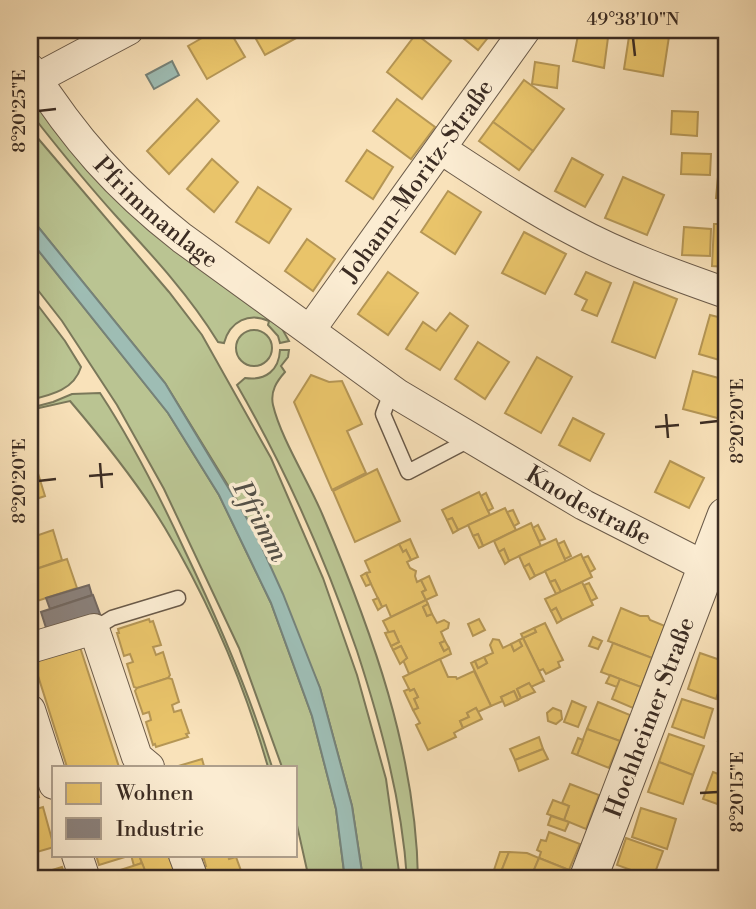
<svg xmlns="http://www.w3.org/2000/svg" width="756" height="909" viewBox="0 0 756 909" font-family="'Libre Bodoni',serif">
	<rect width="100%" height="100%" fill="#f9e2ba"/>
	<filter id="stains"><feTurbulence type="fractalNoise" baseFrequency=".00286" numOctaves="4"/><feColorMatrix values="0 0 0 0 .2 0 0 0 0 .09 0 0 0 0 .02 0 0 0 .5 -.17"/></filter>
	<radialGradient id="worn" r=".72"><stop offset=".6" stop-color="#630" stop-opacity="0"/><stop offset="1" stop-color="#630" stop-opacity=".3"/></radialGradient>
	<g fill="#bac492" stroke="#7a785a" stroke-width="2">
		<path d="M30,88L280,325L289,341L280,343L278,336L268,325L269,321C249,312 230,321 224,343L218,342C190,296 152,255 116,216C88,185 62,153 36,120L30,111Z"/>
		<path d="M30,129L169,292L202,335L271,458L323,578L357,675L386,779L400,879H363L352,806L320,688L240,505L165,383L30,217Z"/>
		<path d="M30,240L168,413L219,495L271,603L312,716L336,809L345,879H309L296,821V767H282L239,648L164,489L117,405L62,321L30,280Z"/>
		<path d="M30,295L65,341L81,367C74,390 51,395 30,400Z"/>
		<circle cx="254" cy="348" r="18"/>
		<path d="M280,350H289L288,357L281,366L285,372C277,381 270,391 273,405C281,439 309,482 323,516C372,632 416,752 418,879H407C402,801 381,725 357,651C325,558 286,470 237,385L245,378C266,381 279,370 280,350Z"/>
		<path d="M100,393C133,443 159,495 184,549C218,620 249,691 272,767H268C244,684 210,603 165,528C138,483 104,441 70,401L30,410V408L53,402L72,394Z"/>
	</g>
	<g fill="#9ebdb4" stroke="#76837a" stroke-width="2">
		<path d="M172,61L179,75L154,89L146,75Z"/>
		<path d="M30,217L165,383L255,532L283,594L320,688L352,806L363,879H345L336,809L312,716L271,603L219,495L168,413L30,240Z"/>
	</g>
	<g fill="#e9c46a" stroke="#b59655" stroke-width="2">
		<path d="M216,30H229L245,57L207,79L188,46Z"/>
		<path d="M251,30H297L300,36L265,55Z"/>
		<path d="M453,30H494L478,50Z"/>
		<path d="M579,30H609L604,68L573,61Z"/>
		<path d="M630,30H670L663,76L624,69Z"/>
		<path d="M416,34L451,61L422,99L387,72Z"/>
		<path d="M535,62L559,66L557,88L532,84Z"/>
		<path d="M524,80L564,109L533,151L493,122Z"/>
		<path d="M722,80H726V130L719,129Z"/>
		<path d="M197,99L219,121L169,174L147,151Z"/>
		<path d="M397,99L435,127L411,159L373,131Z"/>
		<path d="M672,111L698,112L697,136L671,134Z"/>
		<path d="M493,122L533,151L519,170L479,141Z"/>
		<path d="M721,146H726V199L716,198Z"/>
		<path d="M367,150L393,167L373,199L346,181Z"/>
		<path d="M682,153L711,154L710,175L681,174Z"/>
		<path d="M572,158L603,175L585,207L555,191Z"/>
		<path d="M212,159L238,182L214,212L187,189Z"/>
		<path d="M623,177L664,195L647,235L605,218Z"/>
		<path d="M258,187L291,209L269,243L236,222Z"/>
		<path d="M448,191L481,212L455,254L421,232Z"/>
		<path d="M714,224H726V267L712,266Z"/>
		<path d="M684,227L711,229L710,256L682,255Z"/>
		<path d="M524,232L566,254L545,294L502,273Z"/>
		<path d="M307,239L335,259L313,291L285,271Z"/>
		<path d="M388,272L418,293L388,335L358,314Z"/>
		<path d="M586,272L611,283L597,316L582,310L587,300L575,294Z"/>
		<path d="M634,282L677,299L655,358L612,342Z"/>
		<path d="M450,313L468,326L440,370L406,349L423,322L436,331Z"/>
		<path d="M710,315L726,319V362L699,354Z"/>
		<path d="M478,342L509,362L485,399L455,379Z"/>
		<path d="M537,357L572,377L541,433L505,413Z"/>
		<path d="M693,371L726,380V398L721,419L683,409Z"/>
		<path d="M311,375L329,382L342,381L362,424L347,431L366,473L332,490L294,402Z"/>
		<path d="M573,418L604,434L590,461L559,445Z"/>
		<path d="M32,454L45,496L30,501V455Z"/>
		<path d="M670,461L704,478L689,508L655,492Z"/>
		<path d="M377,469L400,521L355,542L333,491Z"/>
		<path d="M479,492L490,515L458,530L452,518L447,520L442,510Z"/>
		<path d="M486,493L493,508L488,511L481,496Z"/>
		<path d="M505,508L516,530L483,546L478,534L473,536L468,525Z"/>
		<path d="M513,510L519,523L514,526L507,512Z"/>
		<path d="M452,518L458,530L453,533L447,520Z"/>
		<path d="M531,523L541,546L509,561L504,549L499,552L494,541Z"/>
		<path d="M538,525L545,539L539,541L533,528Z"/>
		<path d="M53,530L62,560L30,571V538Z"/>
		<path d="M478,534L483,546L479,548L473,536Z"/>
		<path d="M410,539L418,557L411,560L406,550L403,552L399,544Z"/>
		<path d="M556,539L566,562L535,576L529,564L524,567L519,556Z"/>
		<path d="M564,541L571,556L565,559L558,544Z"/>
		<path d="M399,544L403,552L406,550L411,560L407,562L410,568L416,571L415,576L417,582L421,580L426,590L422,592L426,600L391,617L386,605L382,607L371,584L366,573L370,572L365,561Z"/>
		<path d="M504,549L509,561L505,564L499,552Z"/>
		<path d="M581,554L592,577L561,592L555,580L550,582L545,571Z"/>
		<path d="M588,556L595,569L590,572L583,558Z"/>
		<path d="M67,559L77,588L37,601L30,571Z"/>
		<path d="M529,564L535,576L530,579L524,567Z"/>
		<path d="M366,573L371,584L366,586L361,576Z"/>
		<path d="M429,576L437,595L426,600L422,592L426,590L421,580Z"/>
		<path d="M555,580L561,592L556,594L550,582Z"/>
		<path d="M582,582L593,605L562,620L556,608L551,611L545,599Z"/>
		<path d="M589,583L597,598L591,601L584,585Z"/>
		<path d="M378,598L382,607L378,610L373,600Z"/>
		<path d="M426,600L428,604L423,607L427,616L432,614L437,623L444,620L449,623L448,628L441,632L445,641L440,643L444,651L449,648L451,654L409,674L403,660L407,658L401,646L393,650L391,646L399,642L394,631L389,633L383,621Z"/>
		<path d="M428,604L432,614L427,616L423,607Z"/>
		<path d="M556,608L562,620L557,623L551,611Z"/>
		<path d="M621,608L640,616H648L650,620L665,626L652,658L608,641Z"/>
		<path d="M149,619L150,622L153,621L161,645L153,647L156,655L163,652L170,675L168,678L137,688L134,687L127,664L133,662L130,654L124,656L117,633H119L118,629Z"/>
		<path d="M479,619L485,630L473,636L468,624Z"/>
		<path d="M545,623L563,660L558,662L560,667L546,674L543,669L539,671L523,638L536,632L534,628Z"/>
		<path d="M534,628L536,632L523,638L521,634Z"/>
		<path d="M394,631L399,642L391,646L385,633Z"/>
		<path d="M593,637L602,641L598,649L589,646Z"/>
		<path d="M523,638L544,681L531,687L529,683L517,689L521,698L518,700L514,691L501,697L503,701L491,706L471,663L475,661L478,668L487,663L484,657L493,653L490,645L493,639L499,640L503,648L511,644L514,651L522,646L519,640Z"/>
		<path d="M519,640L522,646L514,651L511,644Z"/>
		<path d="M445,641L449,648L444,651L440,643Z"/>
		<path d="M613,643L652,658L641,687L601,672Z"/>
		<path d="M79,644L119,767H67L33,660Z"/>
		<path d="M401,646L407,658L400,664L393,650Z"/>
		<path d="M700,653L726,662V669L716,699L688,689Z"/>
		<path d="M484,657L487,663L478,668L475,661Z"/>
		<path d="M440,659L448,677H456L457,679L474,671L491,706L478,712L476,708L467,713L469,717L460,721L463,728L454,733L456,737L428,750L416,725L420,723L413,710L418,708L414,699L418,697L414,689L410,691L403,677Z"/>
		<path d="M610,675L620,679L617,687L606,683Z"/>
		<path d="M168,678L172,679L179,702L172,705L174,712L181,710L189,733L186,734L188,737L156,747L155,744L153,745L146,722L151,720L149,712L143,714L135,691L137,688Z"/>
		<path d="M620,679L641,687L633,708L612,699Z"/>
		<path d="M529,683L535,692L521,698L517,689Z"/>
		<path d="M409,689L410,691L414,689L418,697L414,699L418,708L413,710L404,691Z"/>
		<path d="M514,691L518,700L505,706L501,697Z"/>
		<path d="M682,699L713,709L704,738L672,727Z"/>
		<path d="M572,701L586,707L578,727L564,722Z"/>
		<path d="M598,702L630,715L620,741L587,729Z"/>
		<path d="M476,708L482,719L463,728L460,721L469,717L467,713Z"/>
		<path d="M553,708L561,711L562,719L556,724L548,721L547,713Z"/>
		<path d="M726,722V745L718,741Z"/>
		<path d="M587,729L620,741L609,768L577,755Z"/>
		<path d="M669,734L704,746L693,775L659,762Z"/>
		<path d="M539,737L543,749L515,760L510,749Z"/>
		<path d="M578,738L583,740L577,755L572,753Z"/>
		<path d="M543,749L548,759L519,771L515,760Z"/>
		<path d="M202,759L204,766L207,767H175Z"/>
		<path d="M659,762L693,775L683,804L648,792Z"/>
		<path d="M30,770L39,797L30,800Z"/>
		<path d="M713,772L726,777V807L703,799Z"/>
		<path d="M570,784L599,795L586,829L564,820L569,806L562,803Z"/>
		<path d="M553,800L569,806L564,820L547,814Z"/>
		<path d="M43,807L54,847L30,854V811Z"/>
		<path d="M641,808L676,819L667,849L632,837Z"/>
		<path d="M551,816L569,822L565,831L548,825Z"/>
		<path d="M549,832L580,844L569,870L539,858L541,852L537,850L541,840L546,841Z"/>
		<path d="M626,838L663,851L653,878L617,865Z"/>
		<path d="M500,852H509L501,872L494,870Z"/>
		<path d="M509,852L527,853L539,858L532,875L520,871L517,878L501,872Z"/>
		<path d="M96,855H125V857L99,865Z"/>
		<path d="M131,855H139L142,863L134,866Z"/>
		<path d="M139,855H170L178,879H148Z"/>
		<path d="M196,855H228L229,859L236,857L244,879H204L200,868L206,866L204,859L198,861Z"/>
		<path d="M539,858L569,870L566,879H530Z"/>
		<path d="M142,863L146,873L134,876L135,879H103L102,876Z"/>
		<path d="M62,867L66,879H40L39,874Z"/>
		<path d="M520,871L532,875L530,879L517,878Z"/>
	</g>
	<g fill="#8a817c" stroke="#726861" stroke-width="2">
		<path d="M89,585L92,595L50,609L46,598Z"/>
		<path d="M93,595L100,614L47,631L41,612Z"/>
	</g>
	<g fill="none" stroke-linecap="round" stroke-linejoin="round">
		<defs>
			<g id="service">
				<path d="M392,390L383,414L408,472L471,439"/>
				<path d="M94,629L112,618L178,598"/>
			</g>
			<g id="minor">
				<path id="s1" d="M30,69C74,138 117,187 182,238L397,394L584,505L708,568"/>
				<path d="M36,79L128,30"/>
				<path d="M441,149C484,177 527,206 573,230C621,256 675,275 726,293"/>
				<path id="s2" d="M310,330L525,30"/>
				<path d="M30,648L94,629L137,757L149,767"/>
				<path d="M30,710L54,784"/>
				<path d="M77,855L85,879"/>
				<path d="M184,855L193,879"/>
			</g>
			<g id="tertiary">
				<path id="s3" d="M588,879L726,516"/>
			</g>
		</defs>
		<use href="#service" stroke="#6a5a49" stroke-width="17"/>
		<use href="#minor" stroke="#6a5a49" stroke-width="32"/>
		<use href="#tertiary" stroke="#6a5a49" stroke-width="39"/>
		<use href="#service" stroke="#fbecd2" stroke-width="14"/>
		<use href="#minor" stroke="#fbecd2" stroke-width="30"/>
		<use href="#tertiary" stroke="#fbecd2" stroke-width="37"/>
	</g>
	<path fill="none" stroke="#3b2c23" stroke-width="2.5" d="M633,38L635,56M38,111L56,109M666,414L668,438M700,423L718,421M655,427L679,425M100,463L102,488M89,476L113,474M38,481L56,479M700,793L718,792"/>
	<g text-anchor="middle" stroke-width="7" stroke-linejoin="round" paint-order="stroke">
		<g font-size="24" fill="#3b2c23" stroke="#fbecd2">
			<text dy="8" stroke="none"><textPath href="#s2" startOffset="184">Johann-Moritz-Straße</textPath></text>
			<text dy="8" stroke="none"><textPath href="#s1" startOffset="192">Pfrimmanlage</textPath></text>
			<text dy="8" stroke="none"><textPath href="#s1" startOffset="716">Knodestraße</textPath></text>
			<text dy="8" stroke="none"><textPath href="#s3" startOffset="173">Hochheimer Straße</textPath></text>
		</g>
		<g font-size="26" font-style="italic" fill="#545047" stroke="#fbecd2">
			<text transform="translate(261 521) rotate(62)" y="9">Pfrimm</text>
		</g>
	</g>
	<rect width="756" height="909" fill="none" stroke="#f9e2ba" stroke-width="77"/>
	<rect x="52" y="766" width="245" height="91" fill="#fbecd2" stroke="#ae9f8c" stroke-width="2"/>
	<rect x="66" y="783" width="35" height="21" fill="#e9c46a" stroke="#ae9f8c" stroke-width="2"/>
	<text x="116" y="800" font-size="21" fill="#3b2c23">Wohnen</text>
	<rect x="66" y="818" width="35" height="21" fill="#8a817c" stroke="#ae9f8c" stroke-width="2"/>
	<text x="116" y="836" font-size="21" fill="#3b2c23">Industrie</text>
	<rect x="38" y="38" width="680" height="832" fill="none" stroke="#3b2c23" stroke-width="2.5"/>
	<g font-size="18" text-anchor="middle" fill="#3b2c23">
		<text x="633" y="25">49°38'10"N</text>
		<text transform="translate(19 111) rotate(-90)" y="6">8°20'25"E</text>
		<text transform="translate(737 421) rotate(-90)" y="6">8°20'20"E</text>
		<text transform="translate(19 481) rotate(-90)" y="6">8°20'20"E</text>
		<text transform="translate(737 792) rotate(-90)" y="6">8°20'15"E</text>
	</g>
	<rect width="100%" height="100%" filter="url(#stains)"/>
	<rect width="100%" height="100%" fill="url(#worn)"/>
</svg>
